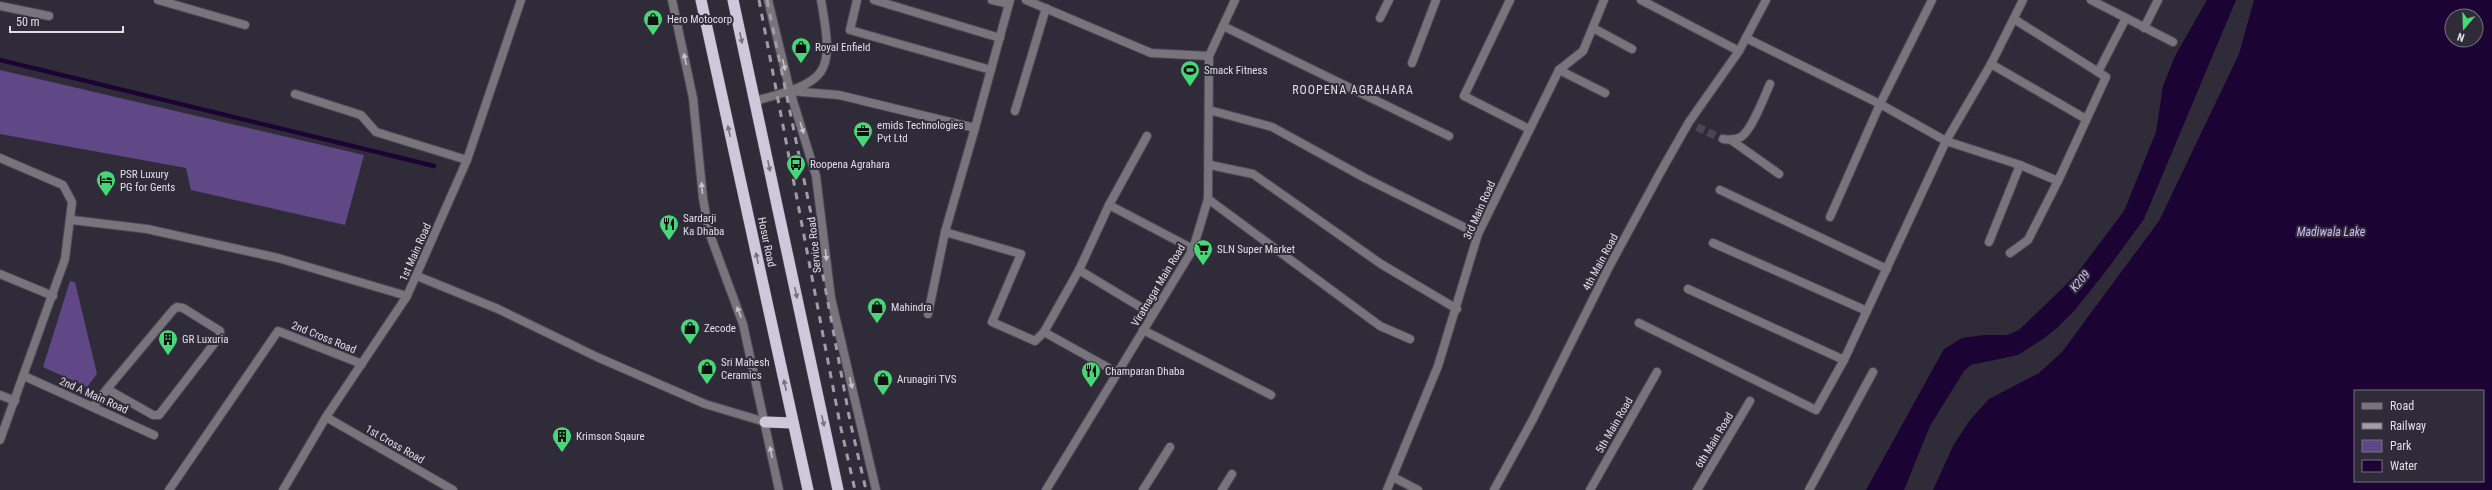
<svg xmlns="http://www.w3.org/2000/svg" width="2492" height="490" viewBox="0 0 2492 490" font-family="'Roboto Condensed',sans-serif">
	<rect width="100%" height="100%" fill="#302b39"/>
	<g fill="#604786">
		<path d="M0,70L364,155L345,225L191,190L186,168L0,134Z"/>
		<path d="M70,281L75,282L97,374L87,387L43,367Z"/>
	</g>
	<g fill="#1b0433" fill-rule="evenodd">
		<path d="M2207,0H2236L2144,219L2106,271L2075,310L2058,327L2043,339L2018,355L1971,365L1964,371L1930,426L1904,490H1866L1944,349L1962,338L1984,335H2007L2019,330L2075,276L2124,211L2156,132L2163,86L2176,54Z"/>
		<path d="M2254,0H2492V490H1933L1954,444L1970,420L1989,399L2039,373L2062,352L2159,221L2239,54ZM2452,16H2476V40H2452ZM2355,391H2483V481H2355Z"/>
	</g>
	<g fill="none" stroke-linecap="round" stroke-linejoin="round">
		<path stroke="#1b0433" stroke-width="4.5" d="M0,60L434,166"/>
		<path stroke="#4a4653" stroke-width="8" stroke-dasharray="8 4" stroke-linecap="butt" d="M1697,127L1723,139"/>
		<defs>
			<g id="minor">
				<path d="M158,0L245,25"/>
				<path d="M857,0L850,30L991,70"/>
				<path d="M874,0L1000,38"/>
				<path d="M992,0L1009,4"/>
				<path d="M1026,0L1151,53L1209,56"/>
				<path d="M1510,0L1464,96L1529,129"/>
				<path d="M1641,0L1739,51"/>
				<path d="M2091,0L2173,42"/>
				<path d="M0,6L49,16"/>
				<path d="M1380,18L1389,0"/>
				<path d="M1223,26L1449,136"/>
				<path d="M1593,28L1632,49"/>
				<path d="M2144,28L2158,0"/>
				<path d="M1746,38L1880,104L1946,141L1991,64L2023,0"/>
				<path d="M1412,63L1436,0"/>
				<path d="M1991,64L2086,119"/>
				<path d="M1559,70L1605,93"/>
				<path d="M2098,72L2126,18"/>
				<path d="M790,91L839,95L975,128L1010,0"/>
				<path d="M295,94L361,115L376,132L467,160"/>
				<path d="M755,101C828,81 835,77 821,0"/>
				<path d="M1209,110L1272,127L1365,178L1478,234"/>
				<path d="M1015,111L1046,8"/>
				<path d="M975,128L945,232L1021,254L992,322L1035,341L1044,332L1116,372"/>
				<path d="M1723,139C1729,140 1735,140 1741,137C1752,130 1764,97 1770,84"/>
				<path d="M1731,140L1779,174"/>
				<path d="M0,158L63,185L72,202L65,259L0,440"/>
				<path d="M1210,165L1253,174L1381,264L1457,309"/>
				<path d="M1720,190L1887,269"/>
				<path d="M1208,199L1380,326L1410,339"/>
				<path d="M1109,205L1147,136"/>
				<path d="M1830,217L1880,104L1932,0"/>
				<path d="M72,220L147,229L278,258L407,296"/>
				<path d="M1989,242L2020,165"/>
				<path d="M1713,243L1867,311"/>
				<path d="M2010,253L2028,240L2058,181"/>
				<path d="M0,274L53,296"/>
				<path d="M417,276L498,309L597,357L705,404L765,422"/>
				<path d="M1688,289L1844,360"/>
				<path d="M928,314L945,232"/>
				<path d="M1152,314L1079,270L1109,205L1193,249"/>
				<path d="M1639,323L1816,410L1844,360L1946,141L2020,165L2058,181L2106,77L2014,19"/>
				<path d="M1143,330L1271,395"/>
				<path d="M1044,332L1079,270"/>
				<path d="M24,376L154,435"/>
				<path d="M0,395L15,401"/>
				<path d="M93,407L107,389L174,309L177,307L183,308L220,331V336L159,415H153L107,389"/>
				<path d="M326,417L453,490"/>
				<path d="M1393,477L1418,490"/>
				<path d="M169,490L278,331L362,364"/>
				<path d="M283,490L326,417L407,296L467,160L521,0"/>
				<path d="M1046,490L1193,249L1208,199L1209,56L1235,0"/>
				<path d="M1143,490L1170,447"/>
				<path d="M1222,490L1232,474"/>
				<path d="M1387,490L1438,366L1478,234L1559,70L1583,51L1604,0"/>
				<path d="M1494,490L1533,419L1609,267L1660,173L1689,122L1739,51L1766,0"/>
				<path d="M1590,490L1657,372"/>
				<path d="M1697,490L1750,401"/>
				<path d="M1809,490L1873,372"/>
			</g>
			<g id="tertiary">
				<path d="M672,0L693,98L703,198L709,232L743,324L779,490"/>
				<path d="M768,0L790,91L816,176L831,298L876,490"/>
			</g>
			<g id="trunk">
				<path d="M701,0L808,490"/>
				<path d="M733,0L838,490"/>
				<path d="M765,422L793,423"/>
			</g>
		</defs>
		<use href="#minor" stroke="#4c4755" stroke-width="10"/>
		<use href="#tertiary" stroke="#4c4755" stroke-width="10"/>
		<use href="#trunk" stroke="#4c4755" stroke-width="12"/>
		<use href="#minor" stroke="#77747c" stroke-width="8"/>
		<use href="#tertiary" stroke="#77747c" stroke-width="8"/>
		<use href="#trunk" stroke="#cec8da" stroke-width="11"/>
		<g stroke="#a09ca8" stroke-width="3" stroke-dasharray="7 7" stroke-linecap="butt">
			<path d="M759,0L840,424L855,490"/>
			<path d="M767,0L816,238L850,421L866,490"/>
		</g>
	</g>
	<defs><path id="oneway-solid" d="M-6-.8H1V-3.2L6.5 0L1 3.2V.8H-6Z"/></defs>
	<g fill="#777281">
		<use href="#oneway-solid" transform="translate(741 38) rotate(78)"/>
		<use href="#oneway-solid" transform="translate(729 131) rotate(-102)"/>
		<use href="#oneway-solid" transform="translate(769 166) rotate(78)"/>
		<use href="#oneway-solid" transform="translate(757 258) rotate(-102)"/>
		<use href="#oneway-solid" transform="translate(796 293) rotate(78)"/>
		<use href="#oneway-solid" transform="translate(785 385) rotate(-102)"/>
		<use href="#oneway-solid" transform="translate(823 421) rotate(78)"/>
	</g>
	<g fill="#c6c3cc">
		<use href="#oneway-solid" transform="translate(685 59) rotate(-102)"/>
		<use href="#oneway-solid" transform="translate(784 65) rotate(77)"/>
		<use href="#oneway-solid" transform="translate(802 128) rotate(72)"/>
		<use href="#oneway-solid" transform="translate(702 188) rotate(-95)"/>
		<use href="#oneway-solid" transform="translate(826 255) rotate(84)"/>
		<use href="#oneway-solid" transform="translate(739 312) rotate(-111)"/>
		<use href="#oneway-solid" transform="translate(851 383) rotate(77)"/>
		<use href="#oneway-solid" transform="translate(771 452) rotate(-102)"/>
	</g>
	<defs>
		<symbol id="shop-pin" viewBox="-11 -11 22 30"><path d="M0 17L-7.5 6A9.5 9.5 0 1 1 7.5 6Z" fill="#48d778" stroke="#302b39"/><path d="M-5-2.5h2.3a2.7 3.5 0 0 1 5.4 0H5L5.5 6h-11ZM-1.5-2.5h3a1.5 2.3 0 0 0-3 0Z" fill="#111"/></symbol>
		<symbol id="stadium-pin" viewBox="-11 -11 22 30"><path d="M0 17L-7.5 6A9.5 9.5 0 1 1 7.5 6Z" fill="#48d778" stroke="#302b39"/><path d="M0-5a6.5 5 0 1 0 0 10a6.5 5 0 1 0 0-10ZM-3.5-1.8h7v3.6h-7Z" fill="#111"/></symbol>
		<symbol id="office-pin" viewBox="-11 -11 22 30"><path d="M0 17L-7.5 6A9.5 9.5 0 1 1 7.5 6Z" fill="#48d778" stroke="#302b39"/><path d="M-6-3h4V-5.5h4V-3h4V5H-6ZM-1-4.5V-3h2v-1.5ZM-6 0V1H6V0Z" fill="#111"/></symbol>
		<symbol id="bus-pin" viewBox="-11 -11 22 30"><path d="M0 17L-7.5 6A9.5 9.5 0 1 1 7.5 6Z" fill="#48d778" stroke="#302b39"/><path d="M-5-6H5V4H4V6H2V4H-2V6H-4V4H-5ZM-3.5-4V0h7V-4ZM-3.5 1.2v1.5H-2V1.2ZM2 1.2v1.5H3.5V1.2Z" fill="#111"/></symbol>
		<symbol id="hotel-pin" viewBox="-11 -11 22 30"><path d="M0 17L-7.5 6A9.5 9.5 0 1 1 7.5 6Z" fill="#48d778" stroke="#302b39"/><path d="M-6-4.5h1.5V1H6V5H4.5V3h-9V5H-6ZM-4 0a1.8 1.8 0 1 1 3.6 0ZM.5 0V-2.5h3Q6-2.5 6 0Z" fill="#111"/></symbol>
		<symbol id="restaurant-pin" viewBox="-11 -11 22 30"><path d="M0 17L-7.5 6A9.5 9.5 0 1 1 7.5 6Z" fill="#48d778" stroke="#302b39"/><path d="M-5-6h1v4h1v-4h1v4h1v-4h1v5L-1.5 .5V6h-2V.5L-5-1ZM5-6V6H3V1.5H1.5Q1.5-4 5-6Z" fill="#111"/></symbol>
		<symbol id="supermarket-pin" viewBox="-11 -11 22 30"><path d="M0 17L-7.5 6A9.5 9.5 0 1 1 7.5 6Z" fill="#48d778" stroke="#302b39"/><path d="M-6-5.5h2.5l.6 2H6L4.5 2H-2.5L-4.4-4H-6ZM-1.5 3.2a1.3 1.3 0 1 0 .1 0ZM3 3.2a1.3 1.3 0 1 0 .1 0Z" fill="#111"/></symbol>
		<symbol id="building-pin" viewBox="-11 -11 22 30"><path d="M0 17L-7.5 6A9.5 9.5 0 1 1 7.5 6Z" fill="#48d778" stroke="#302b39"/><path d="M-4-6H4V6H1V3H-1V6H-4ZM-2.5-4.3h1.7v1.8h-1.7ZM.8-4.3h1.7v1.8H.8ZM-2.5-1h1.7V.8h-1.7ZM.8-1h1.7V.8H.8Z" fill="#111"/></symbol>
	</defs>
	<g fill-rule="evenodd">
		<use href="#shop-pin" x="642" y="8" width="22" height="30"/>
		<use href="#shop-pin" x="790" y="36" width="22" height="30"/>
		<use href="#stadium-pin" x="1179" y="59" width="22" height="30"/>
		<use href="#office-pin" x="852" y="120" width="22" height="30"/>
		<use href="#bus-pin" x="785" y="153" width="22" height="30"/>
		<use href="#hotel-pin" x="95" y="169" width="22" height="30"/>
		<use href="#restaurant-pin" x="658" y="213" width="22" height="30"/>
		<use href="#supermarket-pin" x="1192" y="238" width="22" height="30"/>
		<use href="#shop-pin" x="866" y="296" width="22" height="30"/>
		<use href="#shop-pin" x="679" y="317" width="22" height="30"/>
		<use href="#building-pin" x="157" y="328" width="22" height="30"/>
		<use href="#shop-pin" x="696" y="357" width="22" height="30"/>
		<use href="#restaurant-pin" x="1080" y="360" width="22" height="30"/>
		<use href="#shop-pin" x="872" y="368" width="22" height="30"/>
		<use href="#building-pin" x="551" y="425" width="22" height="30"/>
	</g>
	<g text-anchor="middle" stroke-width="4" stroke-linejoin="round" paint-order="stroke">
		<g font-size="11" fill="#e0dde7" stroke="#302b39" text-anchor="start">
			<text x="667" y="23">Hero Motocorp</text>
			<text x="815" y="51">Royal Enfield</text>
			<text x="1204" y="74">Smack Fitness</text>
			<text x="877" y="129">emids Technologies<tspan x="877" dy="13">Pvt Ltd</tspan></text>
			<text x="810" y="168">Roopena Agrahara</text>
			<text x="120" y="178">PSR Luxury<tspan x="120" dy="13">PG for Gents</tspan></text>
			<text x="683" y="222">Sardarji<tspan x="683" dy="13">Ka Dhaba</tspan></text>
			<text x="1217" y="253">SLN Super Market</text>
			<text x="891" y="311">Mahindra</text>
			<text x="704" y="332">Zecode</text>
			<text x="182" y="343">GR Luxuria</text>
			<text x="721" y="366">Sri Mahesh<tspan x="721" dy="13">Ceramics</tspan></text>
			<text x="1105" y="375">Champaran Dhaba</text>
			<text x="897" y="383">Arunagiri TVS</text>
			<text x="576" y="440">Krimson Sqaure</text>
		</g>
		<g font-size="11" fill="#e0dde7" stroke="#302b39">
			<text transform="translate(1479 210) rotate(-66)" y="4">3rd Main Road</text>
			<text transform="translate(767 242) rotate(78)" y="4">Hosur Road</text>
			<text transform="translate(814 245) rotate(-96)" y="4">Service Road</text>
			<text transform="translate(415 252) rotate(-66)" y="4">1st Main Road</text>
			<text transform="translate(1600 262) rotate(-62)" y="4">4th Main Road</text>
			<text transform="translate(1158 285) rotate(-59)" y="4">Viratnagar Main Road</text>
			<text transform="translate(324 337) rotate(22)" y="4">2nd Cross Road</text>
			<text transform="translate(94 395) rotate(24)" y="4">2nd A Main Road</text>
			<text transform="translate(1614 425) rotate(-60)" y="4">5th Main Road</text>
			<text transform="translate(1714 440) rotate(-59)" y="4">6th Main Road</text>
			<text transform="translate(395 444) rotate(30)" y="4">1st Cross Road</text>
		</g>
		<g font-size="12" letter-spacing="1" fill="#e0dde7" stroke="#302b39">
			<text x="1353" y="94">ROOPENA AGRAHARA</text>
		</g>
		<g font-size="12" font-style="italic" fill="#d1bcf6" stroke="#302b39">
			<text x="2331" y="236">Madiwala Lake</text>
			<text transform="translate(2080 281) rotate(-50)" y="4">K209</text>
		</g>
	</g>
	<rect x="2354" y="390" width="130" height="92" fill="#302b39" stroke="#76727f"/>
	<rect x="2362" y="403" width="20" height="6" fill="#77747c" stroke="#76727f"/>
	<text x="2390" y="410" font-size="12" fill="#e0dde7">Road</text>
	<rect x="2362" y="423" width="20" height="6" fill="#a09ca8" stroke="#76727f"/>
	<text x="2390" y="430" font-size="12" fill="#e0dde7">Railway</text>
	<rect x="2362" y="440" width="20" height="12" fill="#604786" stroke="#76727f"/>
	<text x="2390" y="450" font-size="12" fill="#e0dde7">Park</text>
	<rect x="2362" y="460" width="20" height="12" fill="#1b0433" stroke="#76727f"/>
	<text x="2390" y="470" font-size="12" fill="#e0dde7">Water</text>
	<g transform="translate(2464 28) rotate(199)"><circle r="19" fill="#302b39" stroke="#76727f"/>
	<path d="M0-3L7 15L0 10L-7 15Z" fill="#48d778"/>
	<text y="-6" font-size="11" font-weight="bold" text-anchor="middle" fill="#e0dde7">N</text>
	</g>
	<path d="M10 26v6h113v-6" fill="none" stroke="#e0dde7" stroke-width="2"/>
	<text x="16" y="26" font-size="12" fill="#e0dde7" stroke="#302b39" stroke-width="3" paint-order="stroke">50 m</text>
</svg>
